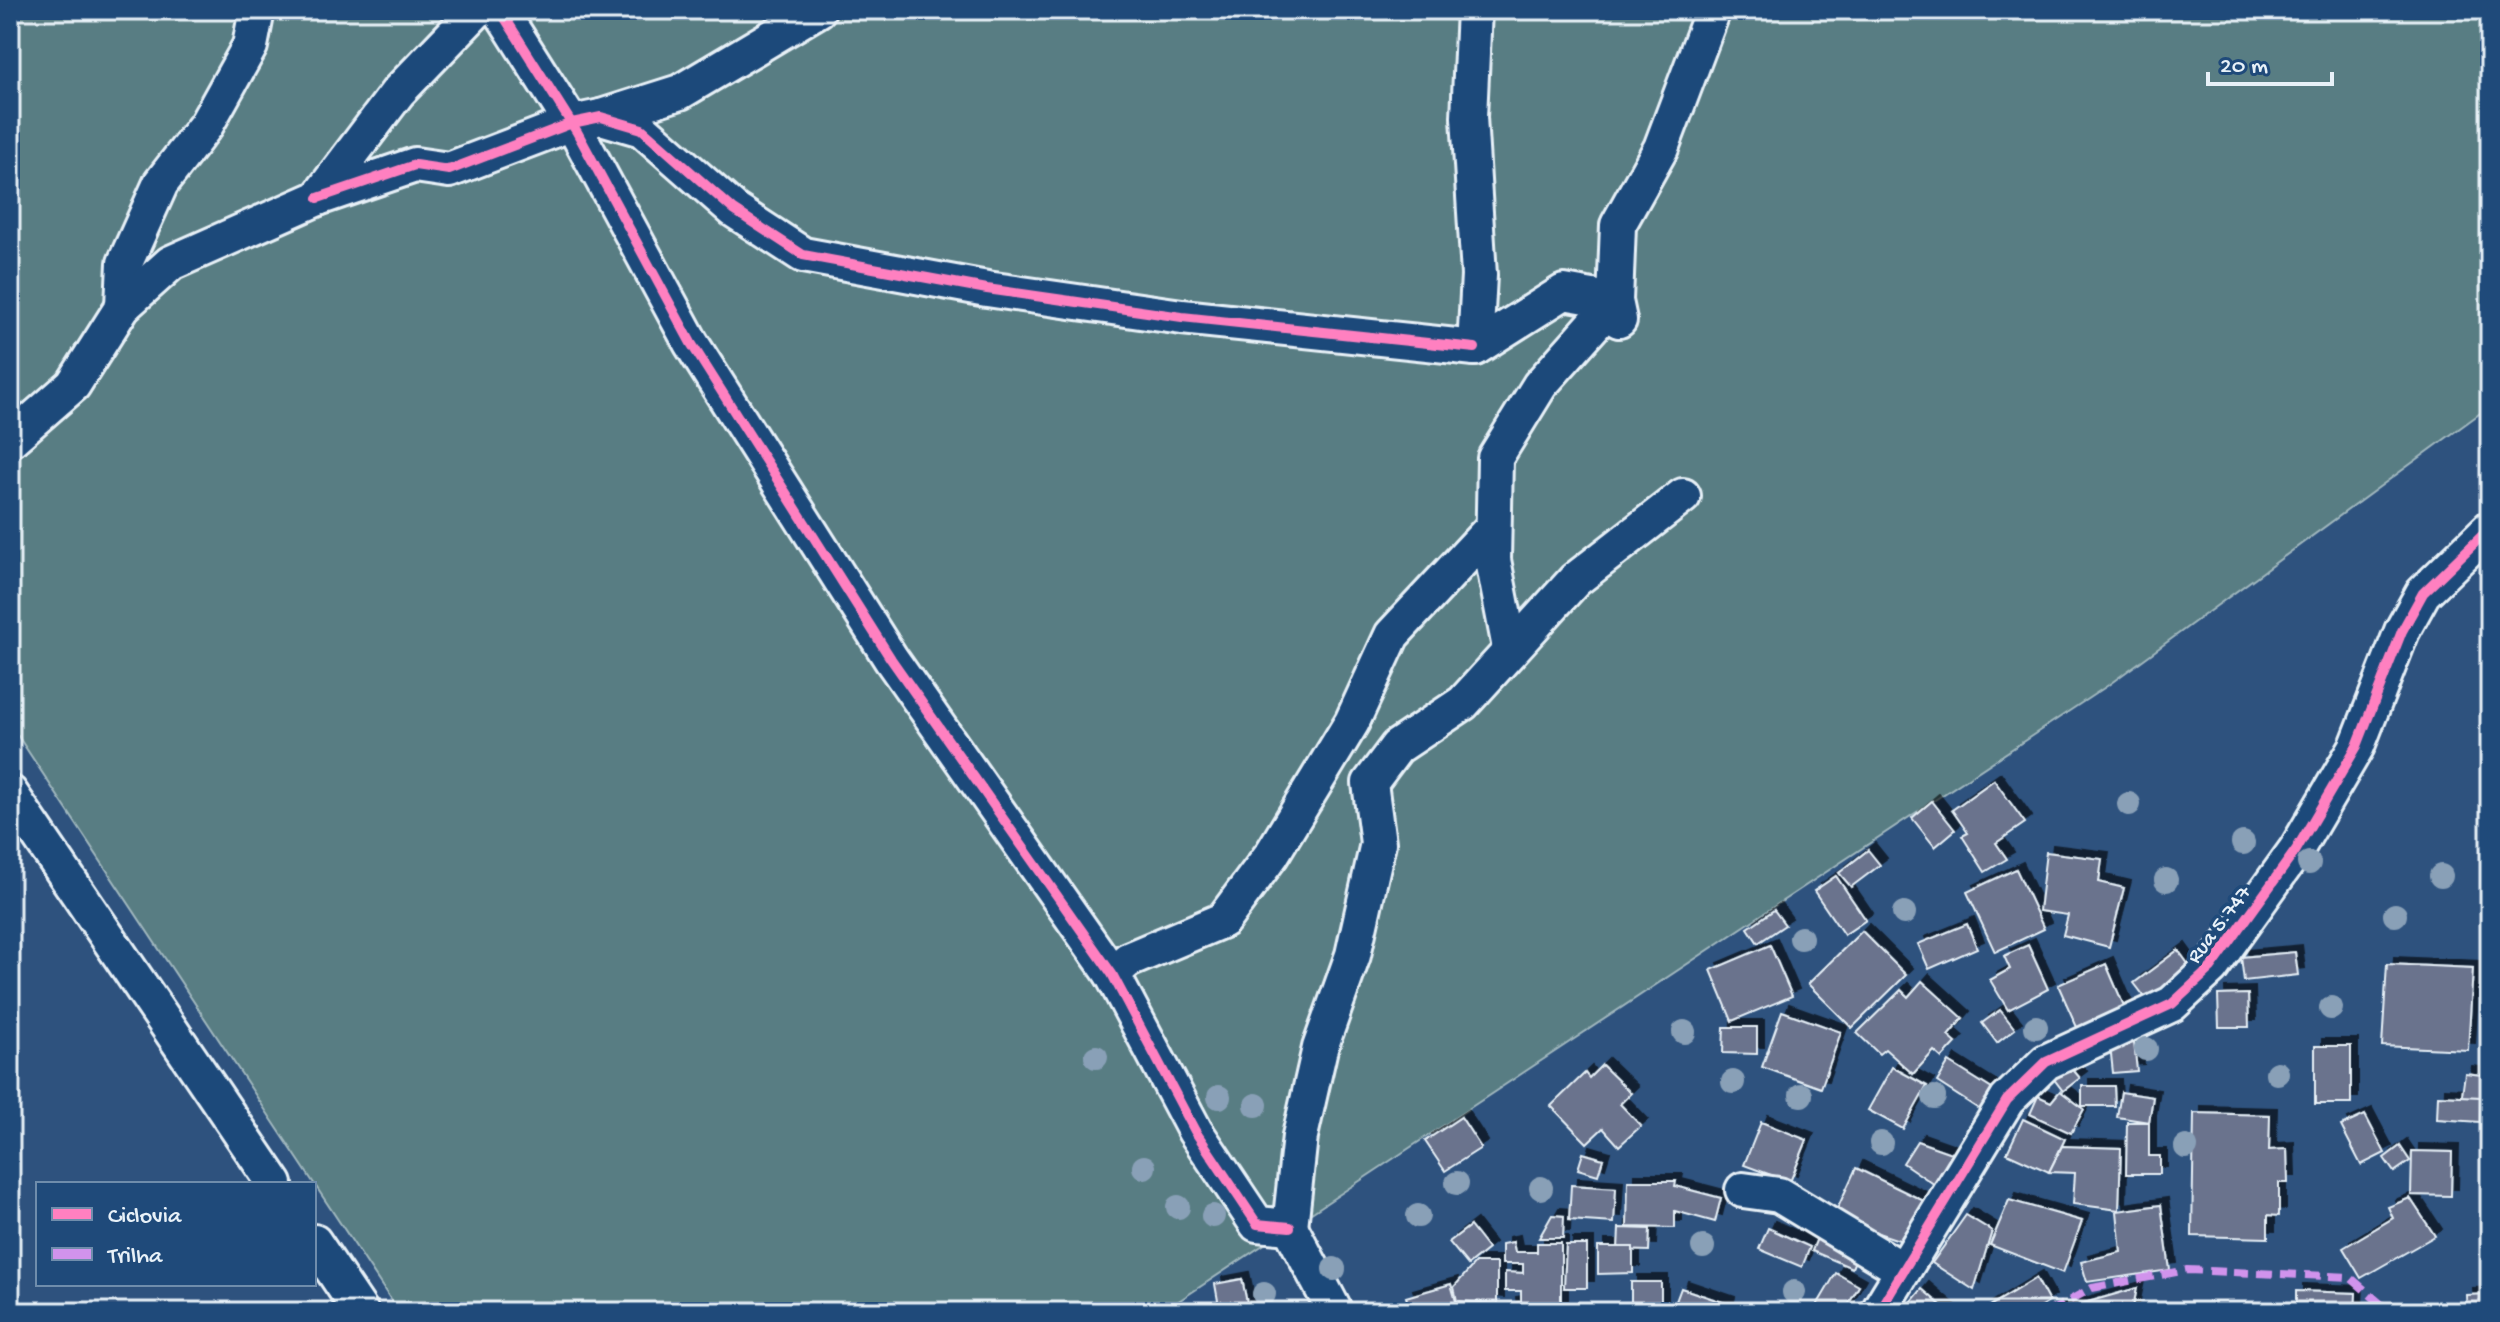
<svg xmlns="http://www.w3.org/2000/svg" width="2500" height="1322" viewBox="0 0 2500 1322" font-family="'Gochi Hand',sans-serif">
	<defs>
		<filter id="shadow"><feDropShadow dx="7" dy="-7" stdDeviation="0" flood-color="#0009"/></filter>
	</defs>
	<rect width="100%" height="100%" fill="#2e527e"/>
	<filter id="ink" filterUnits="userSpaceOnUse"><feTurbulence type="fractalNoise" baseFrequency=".0125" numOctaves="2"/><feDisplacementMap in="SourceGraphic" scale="16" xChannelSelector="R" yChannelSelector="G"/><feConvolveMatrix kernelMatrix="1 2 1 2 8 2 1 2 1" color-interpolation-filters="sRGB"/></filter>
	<g filter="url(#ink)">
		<path fill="#597d83" stroke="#a0b7be" stroke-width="2" d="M10,10H2490V406L2107,686L1162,1312H399L10,724Z"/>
		<g fill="#6b738d" stroke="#e8f1f8" stroke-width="2" filter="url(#shadow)">
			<path d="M1994,780L2025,823L1996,843L2007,859L1985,872L1962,836L1968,833L1952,810Z"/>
			<path d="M1932,801L1955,830L1935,847L1912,818Z"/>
			<path d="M1868,850L1880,865L1851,887L1839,873Z"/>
			<path d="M2046,852L2102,859L2099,882L2124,888L2109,947L2063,935L2068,915L2039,911Z"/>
			<path d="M2016,869L2044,929L1995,952L1967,892Z"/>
			<path d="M1836,876L1866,920L1844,935L1814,891Z"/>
			<path d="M1774,910L1785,925L1758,943L1748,928Z"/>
			<path d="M1967,924L1977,948L1929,969L1918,944Z"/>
			<path d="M1862,931L1906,975L1852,1028L1808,984Z"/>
			<path d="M1770,945L1792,996L1732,1021L1711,970Z"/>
			<path d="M2028,945L2048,989L2008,1010L1990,980L2010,969L2004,956Z"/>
			<path d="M2178,950L2194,972L2151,1005L2134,983Z"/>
			<path d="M2295,952L2298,975L2244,981L2241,957Z"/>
			<path d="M2106,964L2127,1013L2080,1034L2058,985Z"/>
			<path d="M2387,964L2473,968L2468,1050L2382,1046Z"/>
			<path d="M1922,981L1963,1018L1948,1036L1956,1043L1942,1058L1934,1051L1913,1074L1885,1049L1879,1054L1857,1033L1901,990L1908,997Z"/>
			<path d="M2248,994L2249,1027H2219L2218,995Z"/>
			<path d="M2000,1010L2015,1029L1997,1043L1982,1023Z"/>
			<path d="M1782,1011L1841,1032L1821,1088L1762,1067Z"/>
			<path d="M1724,1027H1757V1054L1723,1053Z"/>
			<path d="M2134,1043L2137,1071L2113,1073L2110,1045Z"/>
			<rect x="2315" y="1046" width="36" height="58"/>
			<path d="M1949,1062L1995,1091L1982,1111L1937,1082Z"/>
			<path d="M1602,1065L1631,1093L1620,1104L1641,1126L1619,1146L1603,1128L1587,1143L1551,1106L1585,1073L1589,1078Z"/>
			<path d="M2069,1065L2080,1078L2063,1091L2053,1078Z"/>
			<path d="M1892,1067L1927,1086L1903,1129L1868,1110Z"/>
			<path d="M2465,1073L2490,1076L2488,1106L2461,1102Z"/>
			<path d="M2082,1086H2114L2115,1106H2082Z"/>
			<path d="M2060,1091L2084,1109L2071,1133L2030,1114L2038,1096L2051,1102Z"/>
			<path d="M2121,1092L2153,1097L2149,1122L2117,1117Z"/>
			<path d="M2438,1095L2481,1097L2480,1122L2437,1119Z"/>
			<path d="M2194,1113L2270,1115L2269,1150L2287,1149L2288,1183H2279V1216L2268,1215V1238L2192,1236Z"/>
			<path d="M2365,1115L2385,1153L2361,1165L2341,1126Z"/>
			<path d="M1461,1117L1481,1148L1445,1171L1425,1141Z"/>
			<path d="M2023,1119L2065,1139L2049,1172L2007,1153Z"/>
			<path d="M1761,1122L1807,1140L1790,1182L1744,1165Z"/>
			<path d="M2127,1122H2149V1156H2160V1174H2126Z"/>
			<path d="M1917,1141L1954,1154L1941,1189L1903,1163Z"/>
			<path d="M2062,1146L2121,1148L2119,1210L2073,1204L2075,1173L2049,1172Z"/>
			<path d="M2400,1146L2410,1161L2394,1172L2384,1158Z"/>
			<path d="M2412,1151L2452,1152L2451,1196L2411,1195Z"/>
			<path d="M1583,1153L1603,1159L1598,1175L1578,1169Z"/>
			<path d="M1856,1168L1928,1203L1911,1244L1833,1218Z"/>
			<path d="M1628,1181H1676L1675,1186L1721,1198L1715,1222L1675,1211V1228L1627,1227Z"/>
			<path d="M1571,1185L1616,1188L1614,1223L1569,1220Z"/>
			<path d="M2410,1198L2435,1236L2361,1278L2343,1248L2393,1218L2388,1207Z"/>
			<path d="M2009,1200L2082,1221L2063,1273L1990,1245Z"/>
			<path d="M2161,1205L2170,1270L2087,1282L2081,1262L2121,1252L2117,1211Z"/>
			<path d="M1552,1215L1564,1216L1563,1238H1539Z"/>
			<path d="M1966,1215L1992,1231L1974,1290L1932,1263Z"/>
			<path d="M1470,1226L1488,1249L1468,1265L1449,1242Z"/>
			<path d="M1619,1228L1650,1229L1649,1251L1618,1250Z"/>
			<path d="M1768,1228L1810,1247L1802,1267L1759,1249Z"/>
			<path d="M1819,1233L1859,1251L1852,1268L1812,1251Z"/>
			<path d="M1513,1242L1515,1252H1537V1243H1561V1312H1510L1509,1304L1521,1302V1291H1505V1272L1523,1273V1264H1502V1244Z"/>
			<path d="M1566,1245H1587V1288H1564Z"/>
			<path d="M1598,1247H1633V1273L1598,1274Z"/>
			<path d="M1475,1263H1497V1304L1457,1301L1454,1287Z"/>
			<path d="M1836,1273L1859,1286L1844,1312H1813Z"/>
			<path d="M2036,1278L2049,1302L2033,1312H1987L1985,1309Z"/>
			<path d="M1242,1279L1249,1312H1220L1215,1284Z"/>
			<rect x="1631" y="1282" width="30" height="25"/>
			<path d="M1451,1284L1459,1312H1411L1406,1297Z"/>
			<path d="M1681,1288L1728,1304L1726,1312H1672Z"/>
			<path d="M2137,1288L2132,1312H2053Z"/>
			<path d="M1922,1289L1949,1312H1903Z"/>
			<path d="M2296,1291L2356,1293L2355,1312H2296Z"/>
			<path d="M2490,1294V1312H2467L2466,1295Z"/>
		</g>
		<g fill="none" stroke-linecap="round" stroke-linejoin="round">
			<defs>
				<g id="street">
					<path d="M500,10L577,132L691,343L891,659L1112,974L1195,1131L1257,1224L1290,1227"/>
					<path d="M1474,10L1469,117L1479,275L1475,348L1564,292L1615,301"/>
					<path d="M601,117L680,92L818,10"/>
					<path d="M318,198L415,165L449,170L572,123L601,117L642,129L734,210L803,255L987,289L1182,317L1475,348"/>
					<path d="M123,306L125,263L161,183L206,125L250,46L257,10"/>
					<path d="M1619,320L1615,301L1618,225L1661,148L1713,10"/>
					<path d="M10,440L73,385L123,306L171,263L318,198L398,92L477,10"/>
					<path d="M1510,648L1493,560L1495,458L1540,385L1615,301"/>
					<path d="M10,793L275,1184"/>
					<path d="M1112,974L1128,960L1223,920L1272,854L1352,722L1392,635L1493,527"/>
					<path d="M1743,1190L1779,1195L1903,1270"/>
					<path d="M1290,1227L1300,1136L1320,1048L1353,955L1378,843L1370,783L1397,747L1463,703L1575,580L1683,496"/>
					<path d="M1290,1227L1335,1312"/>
					<path d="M314,1242L361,1312"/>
					<path d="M1878,1312L2007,1100L2046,1062L2172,1004L2211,968L2296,850L2357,746L2402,631L2423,593L2490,528"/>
				</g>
			</defs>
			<use href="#street" stroke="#e8f1f8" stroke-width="40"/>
			<use href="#street" stroke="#1f4a7a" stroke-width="34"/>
			<path stroke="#d193ec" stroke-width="8" stroke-dasharray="16 8" stroke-linecap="butt" d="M2049,1312L2092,1288L2187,1270L2350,1277L2390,1312"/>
			<defs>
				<g id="cycleway">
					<path d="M500,10L577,132L691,343L891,659L1112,974L1195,1131L1257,1224L1290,1227"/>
					<path d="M318,198L415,165L449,170L572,123L601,117L642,129L734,210L803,255L987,289L1182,317L1475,348"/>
					<path d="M1878,1312L2007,1100L2046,1062L2172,1004L2211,968L2296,850L2357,746L2402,631L2423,593L2490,528"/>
				</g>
			</defs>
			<use href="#cycleway" stroke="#1f4a7a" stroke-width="15"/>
			<use href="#cycleway" stroke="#ff80c0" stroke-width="10"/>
		</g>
		<g fill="#89a0b7">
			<circle cx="2129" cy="804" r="12"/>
			<circle cx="2243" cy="843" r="12"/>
			<circle cx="2309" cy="863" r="12"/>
			<circle cx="2441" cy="876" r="12"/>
			<circle cx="2166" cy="880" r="12"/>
			<circle cx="1904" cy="913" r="12"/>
			<circle cx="2395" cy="915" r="12"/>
			<circle cx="1801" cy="938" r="12"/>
			<circle cx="2331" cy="1008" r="12"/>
			<circle cx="2036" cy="1027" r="12"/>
			<circle cx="1684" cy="1032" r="12"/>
			<circle cx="2146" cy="1049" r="12"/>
			<circle cx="1096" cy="1057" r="12"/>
			<circle cx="2277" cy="1073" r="12"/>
			<circle cx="1733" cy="1082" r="12"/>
			<circle cx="1801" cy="1095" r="12"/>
			<circle cx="1219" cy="1097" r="12"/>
			<circle cx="1934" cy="1097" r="12"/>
			<circle cx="1256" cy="1105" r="12"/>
			<circle cx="1881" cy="1143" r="12"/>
			<circle cx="2186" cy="1147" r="12"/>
			<circle cx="1144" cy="1167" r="12"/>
			<circle cx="1457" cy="1183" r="12"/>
			<circle cx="1541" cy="1188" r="12"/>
			<circle cx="1178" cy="1207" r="12"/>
			<circle cx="1213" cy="1216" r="12"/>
			<circle cx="1418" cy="1216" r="12"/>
			<circle cx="1703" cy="1247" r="12"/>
			<circle cx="1334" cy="1269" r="12"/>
			<circle cx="1794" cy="1292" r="12"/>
			<circle cx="1264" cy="1294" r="12"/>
		</g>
	</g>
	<g text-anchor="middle" stroke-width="7" stroke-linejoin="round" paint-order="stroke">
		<g font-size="22" fill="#e8f1f8" stroke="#1f4a7a">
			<text transform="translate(2217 923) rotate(-53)" y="8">Rua 5.747</text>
		</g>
	</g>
	<rect width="2500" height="1322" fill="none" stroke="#1f4a7a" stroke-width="40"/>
	<rect x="20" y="20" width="2460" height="1282" fill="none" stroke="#e8f1f8" stroke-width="3" filter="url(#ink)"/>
	<rect x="36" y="1182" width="280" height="104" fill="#1f4a7a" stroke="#6f8dac" stroke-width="2"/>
	<rect x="52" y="1208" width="40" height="12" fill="#ff80c0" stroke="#6f8dac" stroke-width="2"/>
	<text x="108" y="1222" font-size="24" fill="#e8f1f8">Ciclovia</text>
	<rect x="52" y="1248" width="40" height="12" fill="#d193ec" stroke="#6f8dac" stroke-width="2"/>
	<text x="108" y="1262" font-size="24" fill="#e8f1f8">Trilha</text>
	<path d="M2208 72v12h124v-12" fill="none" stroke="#e8f1f8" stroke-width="4"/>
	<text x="2220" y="72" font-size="24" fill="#e8f1f8" stroke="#1f4a7a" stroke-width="6" paint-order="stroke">20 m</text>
</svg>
